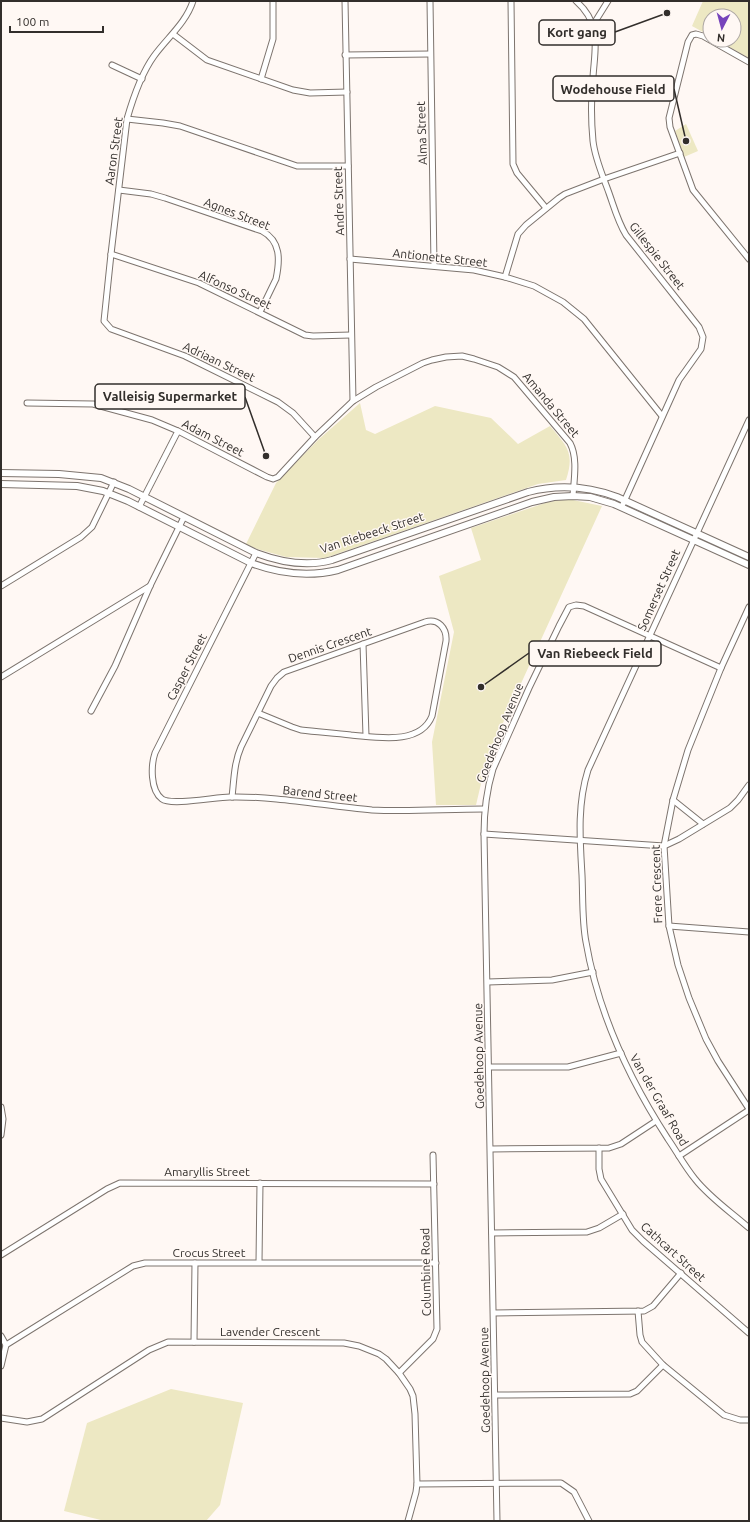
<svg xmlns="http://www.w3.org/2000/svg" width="750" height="1522" viewBox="0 0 750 1522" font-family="Ubuntu,sans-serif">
	<rect width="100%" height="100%" fill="#fff8f4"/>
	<g fill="#ede8c3">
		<path d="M703,1H749V58L717,40H734V16H710V36L692,26Z"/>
		<path d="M686,124L698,151L684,157L675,131Z"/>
		<path d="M360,403L366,430L375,434L435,406L491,418L518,444L550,426C567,446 575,453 566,480L538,484L325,558L286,557L257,549L246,544L276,483L318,440Z"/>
		<path d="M561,500H573L602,506L487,758L476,805H436L432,742L454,632L439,576L481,560L471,528L548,502Z"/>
		<path d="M171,1389L243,1403L220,1505L206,1521H105L64,1511L87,1423Z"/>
	</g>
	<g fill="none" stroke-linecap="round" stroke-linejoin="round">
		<defs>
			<g id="minor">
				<path d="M193,1C186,23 167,38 154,56C141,74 133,98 127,119L111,254L104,321L111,329L185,356L278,402L293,413L315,437"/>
				<path d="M345,1L353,401"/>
				<path d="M430,1L434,265"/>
				<path d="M511,1L513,164L517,173L546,208"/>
				<path d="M576,1C602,24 595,47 593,77C591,98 591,120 593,141C595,159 603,176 609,193C614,207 618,222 626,235L699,327L703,337L701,349L679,380L623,504"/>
				<path d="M593,25L608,1"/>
				<path d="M173,34L207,60L293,90L310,93L347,92"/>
				<path d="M345,55L430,54"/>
				<path d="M749,62L703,36L696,34L692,35L688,42L669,118L670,127L693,190L749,259"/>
				<path d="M112,65L142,79"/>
				<path d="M261,79L273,39V1"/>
				<path d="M127,119L163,123L180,126L297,166H348"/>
				<path d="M119,190L151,194L165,198L262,231C281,241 280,260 276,279L260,312"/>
				<path d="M111,254L199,283L305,335L313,336L351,335"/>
				<path d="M350,259L474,270L505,277L534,286L563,302L584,319L662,416"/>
				<path d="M505,277L518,234L526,225L559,198L565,194L604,179L680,153"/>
				<path d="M27,403L93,404L152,420L178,431L267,477L273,479L278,477L315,437L353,401L376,387L423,363L432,360L446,357L462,356L474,359L498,367L514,377L570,443C578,458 574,479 573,496"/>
				<path d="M749,420L588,770C577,805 580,840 582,875C583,896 582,922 586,942C598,1012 629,1079 668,1139C677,1152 685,1167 695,1179C710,1198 731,1212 749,1228"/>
				<path d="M139,507L178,431"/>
				<path d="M256,553L155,753C151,765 150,790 162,799C171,806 216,797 230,797C278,796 325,806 372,810C409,812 447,809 484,809"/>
				<path d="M1,586L81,537L92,527L114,482"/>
				<path d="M749,607L721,668L688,750L673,800L664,846L669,926L678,965L689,998L706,1039L718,1061L749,1109"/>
				<path d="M363,644L366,736"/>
				<path d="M1,677L150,586"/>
				<path d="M91,711L115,666L150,586L184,517"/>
				<path d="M232,797C234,780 234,763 241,747L271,686L277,678L284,672L425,622C438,618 447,628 446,641L432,716C420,746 376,737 351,735C334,733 318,732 301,730L292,727L258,713"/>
				<path d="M673,800L703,824"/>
				<path d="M484,834L664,846L679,839L730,808L738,800L749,785"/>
				<path d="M669,926L749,932"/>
				<path d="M488,982L552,980L593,972"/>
				<path d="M489,1067H568L621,1053"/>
				<path d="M1,1107L3,1119L1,1135"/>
				<path d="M599,1148V1169L601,1179L632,1230L643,1241L749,1333"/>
				<path d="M491,1149L609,1148L621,1144L656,1121"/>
				<path d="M679,1156L749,1110"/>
				<path d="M492,1233L587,1232L599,1228L623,1214"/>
				<path d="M1,1255L107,1189L120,1183L434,1184"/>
				<path d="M259,1262L260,1183"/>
				<path d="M638,1311L640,1335L642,1342L663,1365L724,1415L740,1420H749"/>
				<path d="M494,1313L644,1311L653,1306L681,1273"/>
				<path d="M1,1336L6,1345L1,1366"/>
				<path d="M194,1342L195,1263"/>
				<path d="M6,1345L133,1266L145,1263H436"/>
				<path d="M399,1373L433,1339L437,1329L433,1155"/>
				<path d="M496,1395L630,1394L637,1391L663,1365"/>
				<path d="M1,1418L27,1422L42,1419L149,1350L168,1342L344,1343L359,1346L379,1354L386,1359L399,1373L410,1389L413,1396L415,1414L417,1484L416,1492L408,1521"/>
				<path d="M417,1484L561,1483L574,1492L589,1521"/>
				<path d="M497,1521L484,834C484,810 486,792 493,769L529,688L559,626L569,607L576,605L584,606L721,668"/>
			</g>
			<g id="tertiary">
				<path d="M1,473L59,474L101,478L129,489L256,553C280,562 307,567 332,560L528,492C559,484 587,486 617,497L749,557"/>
				<path d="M1,484L77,486L103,491L128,501L251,563C280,574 309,577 338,570L532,502L554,497L573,496L590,497L614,504L749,565"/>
			</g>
		</defs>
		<use href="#minor" stroke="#7d746e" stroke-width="7"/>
		<use href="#tertiary" stroke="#7d746e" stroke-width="8"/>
		<use href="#minor" stroke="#fff" stroke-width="5"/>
		<use href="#tertiary" stroke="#fff" stroke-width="6"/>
	</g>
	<g text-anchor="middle" stroke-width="3" stroke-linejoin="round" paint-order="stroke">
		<g font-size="12" fill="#322e2b" stroke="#fff8f4">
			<text transform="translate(422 133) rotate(-92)" y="4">Alma Street</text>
			<text transform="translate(114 151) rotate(-82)" y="4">Aaron Street</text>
			<text transform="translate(339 201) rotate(-92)" y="4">Andre Street</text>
			<text transform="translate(237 214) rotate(21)" y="4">Agnes Street</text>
			<text transform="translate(657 256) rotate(52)" y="4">Gillespie Street</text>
			<text transform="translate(440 258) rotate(6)" y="4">Antionette Street</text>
			<text transform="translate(235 290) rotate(24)" y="4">Alfonso Street</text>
			<text transform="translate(219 362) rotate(25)" y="4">Adriaan Street</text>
			<text transform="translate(551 405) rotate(50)" y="4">Amanda Street</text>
			<text transform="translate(213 438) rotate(27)" y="4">Adam Street</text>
			<text transform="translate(372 533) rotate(-18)" y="4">Van Riebeeck Street</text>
			<text transform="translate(659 590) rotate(-66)" y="4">Somerset Street</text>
			<text transform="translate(330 645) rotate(-19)" y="4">Dennis Crescent</text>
			<text transform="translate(187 667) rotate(-63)" y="4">Casper Street</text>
			<text transform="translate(500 733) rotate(-68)" y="4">Goedehoop Avenue</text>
			<text transform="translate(320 794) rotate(6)" y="4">Barend Street</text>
			<text transform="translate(657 884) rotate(-92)" y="4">Frere Crescent</text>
			<text transform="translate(479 1056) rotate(-91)" y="4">Goedehoop Avenue</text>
			<text transform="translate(659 1100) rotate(60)" y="4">Van der Graaf Road</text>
			<text x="207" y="1176">Amaryllis Street</text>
			<text transform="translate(673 1252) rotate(42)" y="4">Cathcart Street</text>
			<text x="209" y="1257">Crocus Street</text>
			<text transform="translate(426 1272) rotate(-91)" y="4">Columbine Road</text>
			<text x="270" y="1336">Lavender Crescent</text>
			<text transform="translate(485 1380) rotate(-91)" y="4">Goedehoop Avenue</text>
		</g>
	</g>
	<path fill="none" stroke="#322e2b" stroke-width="1.5" d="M667 13L615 32M686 141L674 89M266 456L245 397M481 687L529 653"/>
	<g fill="#322e2b" stroke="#fff8f4" stroke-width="1.5">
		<circle cx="667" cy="13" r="4"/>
		<circle cx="686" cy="141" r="4"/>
		<circle cx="266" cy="456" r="4"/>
		<circle cx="481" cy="687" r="4"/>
	</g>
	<g fill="#fff8f4" stroke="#322e2b" stroke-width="1.5">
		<rect x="539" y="20" width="76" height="25" rx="4"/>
		<rect x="553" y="76" width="121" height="25" rx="4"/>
		<rect x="95" y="384" width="150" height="25" rx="4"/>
		<rect x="529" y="641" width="132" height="25" rx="4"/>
	</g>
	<g font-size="13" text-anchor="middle" font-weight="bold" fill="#322e2b">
		<text x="577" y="37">Kort gang</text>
		<text x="613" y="94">Wodehouse Field</text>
		<text x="170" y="401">Valleisig Supermarket</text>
		<text x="595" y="658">Van Riebeeck Field</text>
	</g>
	<rect width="750" height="1522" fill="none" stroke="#322e2b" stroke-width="4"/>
	<g transform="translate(722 28) rotate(186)"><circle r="19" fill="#fff8f4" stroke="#ada7a4"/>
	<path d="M0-3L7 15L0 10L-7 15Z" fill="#7644bb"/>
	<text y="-6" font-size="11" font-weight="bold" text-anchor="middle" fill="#322e2b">N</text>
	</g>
	<path d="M10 26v6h93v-6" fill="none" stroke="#322e2b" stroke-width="2"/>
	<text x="16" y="26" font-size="12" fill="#322e2b" stroke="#fff8f4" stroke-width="3" paint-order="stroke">100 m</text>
</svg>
